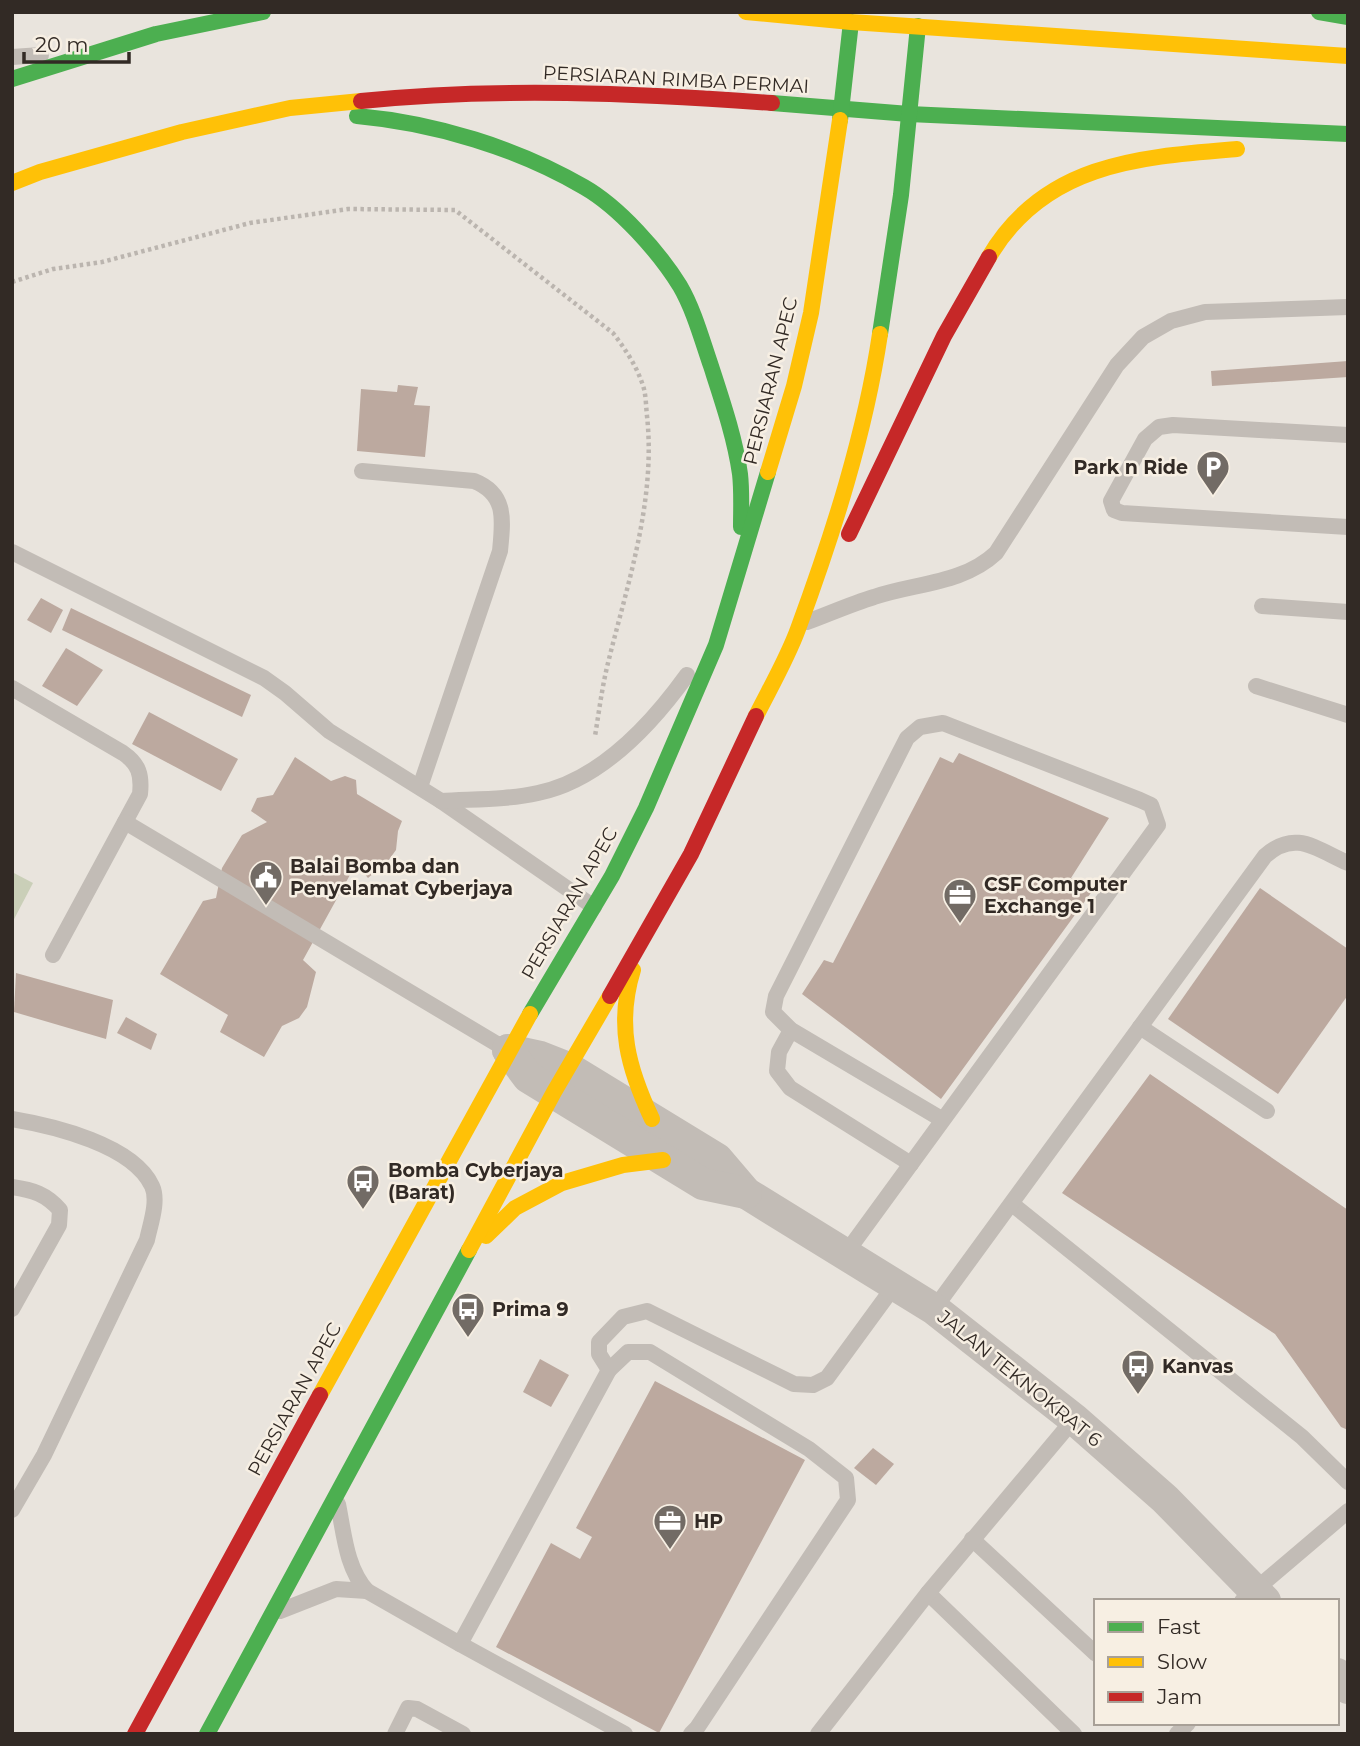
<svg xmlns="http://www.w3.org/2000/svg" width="1360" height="1746" viewBox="0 0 1360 1746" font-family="Montserrat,sans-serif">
	<rect width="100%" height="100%" fill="#e9e4dd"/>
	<path fill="#cacfb8" d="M12,872L33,883L12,923Z"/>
	<g fill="#bca99f">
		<path d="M1348,361V377L1212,386L1211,371Z"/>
		<path d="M398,385L418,387L414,405L430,406L425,457L357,451L361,389L397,392Z"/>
		<path d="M41,598L63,610L51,633L27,620Z"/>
		<path d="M71,608L251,695L242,717L62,630Z"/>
		<path d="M66,648L103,670L77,706L42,686Z"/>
		<path d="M149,712L238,759L221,791L132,744Z"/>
		<path d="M959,753L1109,818L1071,878L1093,890L941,1099L802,994L824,960L833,963L940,757L953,763Z"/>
		<path d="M295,757L331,781L345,776L356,780L357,794L402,821L398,831L396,850L388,861L368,878L356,864L303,960L316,972L307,1007L299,1018L282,1026L264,1057L220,1032L228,1015L160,974L203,901L216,898L222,868L242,835L267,822L251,811L257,798L273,795Z"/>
		<path d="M1260,888L1348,949V995L1278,1094L1168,1019Z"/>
		<path d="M16,973L113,1000L106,1039L14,1012Z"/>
		<path d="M126,1017L157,1034L151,1050L117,1033Z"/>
		<path d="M1150,1074L1348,1210V1430L1341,1427L1275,1334L1062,1193Z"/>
		<path d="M540,1359L569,1375L551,1407L523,1392Z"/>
		<path d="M655,1381L805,1460L659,1733L496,1647L551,1543L580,1559L592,1537L576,1528Z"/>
		<path d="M873,1448L894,1464L876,1485L854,1468Z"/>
	</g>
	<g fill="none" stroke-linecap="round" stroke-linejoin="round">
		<path stroke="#bbb5af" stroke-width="4.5" stroke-dasharray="3.5 3.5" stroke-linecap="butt" d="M12,282L53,269L102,262L250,223L348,209L455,210L613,333C626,350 638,368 644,389C646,397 646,407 647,416C656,500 628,582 608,663C602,687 599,712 595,736"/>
		<g stroke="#c2bcb6" stroke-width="16">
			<path d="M12,57L41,55"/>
			<path d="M1348,435L1173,425L1159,427L1145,439L1111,501L1114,510L1122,513L1348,527"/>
			<path d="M362,471L474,481C507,494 503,520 500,551L420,787"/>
			<path d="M12,552L264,678L285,693L329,731L441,801L594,907"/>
			<path d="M1262,606L1348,612"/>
			<path d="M807,622C829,614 851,604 874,597C915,583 963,584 996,553L1117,365L1143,337L1171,321L1205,312L1348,307"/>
			<path d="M1256,686L1348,715"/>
			<path d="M12,688L123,753C139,764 142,775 140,794L53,955"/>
			<path d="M441,801C473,799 507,800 538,793C601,780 651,725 687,675"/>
			<path d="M125,822L507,1050"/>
			<path d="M1140,1027L1267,1111"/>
			<path d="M791,1030L779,1052L777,1071L790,1088L911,1164"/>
			<path d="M12,1119C54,1126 133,1145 152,1186C159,1201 150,1225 147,1240L44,1455L12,1510"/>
			<path d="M12,1187C33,1190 46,1194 60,1210L59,1225L12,1309"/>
			<path d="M1012,1204L1302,1437L1348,1482"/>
			<path d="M846,1253L1158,825L1151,805L1140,800L943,723L920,727L907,738L776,996L773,1012L791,1030L943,1120"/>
			<path d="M934,1309L1265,856C1295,829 1316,849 1348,863"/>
			<path d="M609,1370L599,1354V1342L623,1317L647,1311L794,1384L813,1385L827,1378L895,1285"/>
			<path d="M972,1539L1096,1654"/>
			<path d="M367,1591L460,1644"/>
			<path d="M928,1593L1074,1734"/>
			<path d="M1242,1601L1348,1511"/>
			<path d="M280,1611L336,1589L367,1591C346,1568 344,1533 338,1504"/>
			<path d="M395,1734L408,1708L417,1709L463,1734"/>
			<path d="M625,1734L460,1644L609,1370L628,1352H650L809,1449L846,1478L848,1500L697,1728L691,1734"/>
			<path d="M818,1734L928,1593L1074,1419"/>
			<path d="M1177,1734L1188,1723"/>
		</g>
		<g stroke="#c2bcb6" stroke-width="32">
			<path d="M508,1050L540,1057L568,1068L717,1159L746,1193L934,1309L1074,1419L1165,1499L1265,1601"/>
			<path d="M508,1050L528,1077L703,1184L746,1193"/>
			<path d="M1337,1674L1348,1688"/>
		</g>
		<g stroke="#4caf50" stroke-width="16">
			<path d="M1319,12L1348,17"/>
			<path d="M12,79L156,34L263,12"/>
			<path d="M772,103L909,114L1348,134"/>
			<path d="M357,116C435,123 517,148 584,187C619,207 659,252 680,286C694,310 702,340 711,366C722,400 735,438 740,474C742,491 741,510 741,527"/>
			<path d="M840,120L851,22"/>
			<path d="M880,334L901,195L918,26"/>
			<path d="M530,1014L612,876L646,808L716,645L768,472"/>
			<path d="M207,1734L469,1250"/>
		</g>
		<g stroke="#ffc107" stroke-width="16">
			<path d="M746,12L851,22L1348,56"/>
			<path d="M12,183L40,172L182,132L290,108L361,101"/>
			<path d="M989,257C1044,163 1140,157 1237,149"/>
			<path d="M768,472L794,386L811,313L840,120"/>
			<path d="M756,716C770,688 787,659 798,629C833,534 865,434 880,334"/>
			<path d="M633,970C616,1025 628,1068 652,1119"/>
			<path d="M486,1236L515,1208L562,1183L623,1165L663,1160"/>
			<path d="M469,1250L554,1092L610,996"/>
			<path d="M320,1395L530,1014"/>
		</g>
		<g stroke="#c62828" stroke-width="16">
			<path d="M361,101C498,87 635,93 772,103"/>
			<path d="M849,534L944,336L989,257"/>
			<path d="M610,996L691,854L756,716"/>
			<path d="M135,1734L320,1395"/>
		</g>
	</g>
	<defs>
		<symbol id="parking-pin" viewBox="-11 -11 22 30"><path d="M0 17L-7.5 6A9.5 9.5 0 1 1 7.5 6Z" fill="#726b65" stroke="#f7efe3"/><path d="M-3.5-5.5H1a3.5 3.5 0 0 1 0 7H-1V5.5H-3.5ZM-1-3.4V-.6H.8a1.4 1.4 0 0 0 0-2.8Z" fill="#fff"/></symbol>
		<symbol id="civic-pin" viewBox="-11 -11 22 30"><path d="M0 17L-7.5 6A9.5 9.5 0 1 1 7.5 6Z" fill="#726b65" stroke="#f7efe3"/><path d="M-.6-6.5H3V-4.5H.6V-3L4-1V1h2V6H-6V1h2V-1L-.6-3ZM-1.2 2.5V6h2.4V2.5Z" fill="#fff"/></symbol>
		<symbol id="office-pin" viewBox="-11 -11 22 30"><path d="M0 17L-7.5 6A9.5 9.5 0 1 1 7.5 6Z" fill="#726b65" stroke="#f7efe3"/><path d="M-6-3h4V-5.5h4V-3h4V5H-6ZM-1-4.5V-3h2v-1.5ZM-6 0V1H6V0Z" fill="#fff"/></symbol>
		<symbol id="bus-pin" viewBox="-11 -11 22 30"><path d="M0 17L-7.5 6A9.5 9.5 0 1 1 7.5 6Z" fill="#726b65" stroke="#f7efe3"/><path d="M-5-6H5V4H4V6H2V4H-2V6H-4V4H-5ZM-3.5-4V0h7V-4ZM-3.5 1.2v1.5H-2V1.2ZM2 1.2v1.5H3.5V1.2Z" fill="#fff"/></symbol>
	</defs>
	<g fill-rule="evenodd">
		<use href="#parking-pin" x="1194" y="448" width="38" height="52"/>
		<use href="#civic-pin" x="247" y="858" width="38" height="52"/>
		<use href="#office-pin" x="941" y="876" width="38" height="52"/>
		<use href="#bus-pin" x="344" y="1162" width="38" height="52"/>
		<use href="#bus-pin" x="449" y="1290" width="38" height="52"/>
		<use href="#bus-pin" x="1119" y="1347" width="38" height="52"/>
		<use href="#office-pin" x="651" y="1502" width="38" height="52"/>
	</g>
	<g text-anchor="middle" stroke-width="5" stroke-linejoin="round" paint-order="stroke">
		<g font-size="19" fill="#322a25" stroke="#f7efe3">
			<text transform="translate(676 79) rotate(3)" y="7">PERSIARAN RIMBA PERMAI</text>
			<text transform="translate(770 381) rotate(-76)" y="7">PERSIARAN APEC</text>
			<text transform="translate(569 903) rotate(-60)" y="7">PERSIARAN APEC</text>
			<text transform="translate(1020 1378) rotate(39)" y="7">JALAN TEKNOKRAT 6</text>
			<text transform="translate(294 1399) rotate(-61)" y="7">PERSIARAN APEC</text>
		</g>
		<g font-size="19" font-weight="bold" fill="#322a25" stroke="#f7efe3" text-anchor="start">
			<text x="1188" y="474" text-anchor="end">Park n Ride</text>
			<text x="290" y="873">Balai Bomba dan<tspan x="290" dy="22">Penyelamat Cyberjaya</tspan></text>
			<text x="984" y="891">CSF Computer<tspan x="984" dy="22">Exchange 1</tspan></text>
			<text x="388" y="1177">Bomba Cyberjaya<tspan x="388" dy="22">(Barat)</tspan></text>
			<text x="492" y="1316">Prima 9</text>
			<text x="1162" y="1373">Kanvas</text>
			<text x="694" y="1528">HP</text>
		</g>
	</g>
	<rect width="1360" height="1746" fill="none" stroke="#322a25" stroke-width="28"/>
	<rect x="1094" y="1599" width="245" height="126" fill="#f7efe3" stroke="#a8a097" stroke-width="2"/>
	<rect x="1108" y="1622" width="35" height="10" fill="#4caf50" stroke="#a8a097" stroke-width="2"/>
	<text x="1157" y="1634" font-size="21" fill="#322a25">Fast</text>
	<rect x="1108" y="1657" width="35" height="10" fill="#ffc107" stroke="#a8a097" stroke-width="2"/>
	<text x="1157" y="1669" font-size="21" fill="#322a25">Slow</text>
	<rect x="1108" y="1692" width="35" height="10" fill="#c62828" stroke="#a8a097" stroke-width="2"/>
	<text x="1157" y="1704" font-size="21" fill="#322a25">Jam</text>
	<path d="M24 52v10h105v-10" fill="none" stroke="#322a25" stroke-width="3.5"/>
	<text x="35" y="52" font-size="21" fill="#322a25" stroke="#f7efe3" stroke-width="5" paint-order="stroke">20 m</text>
</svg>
